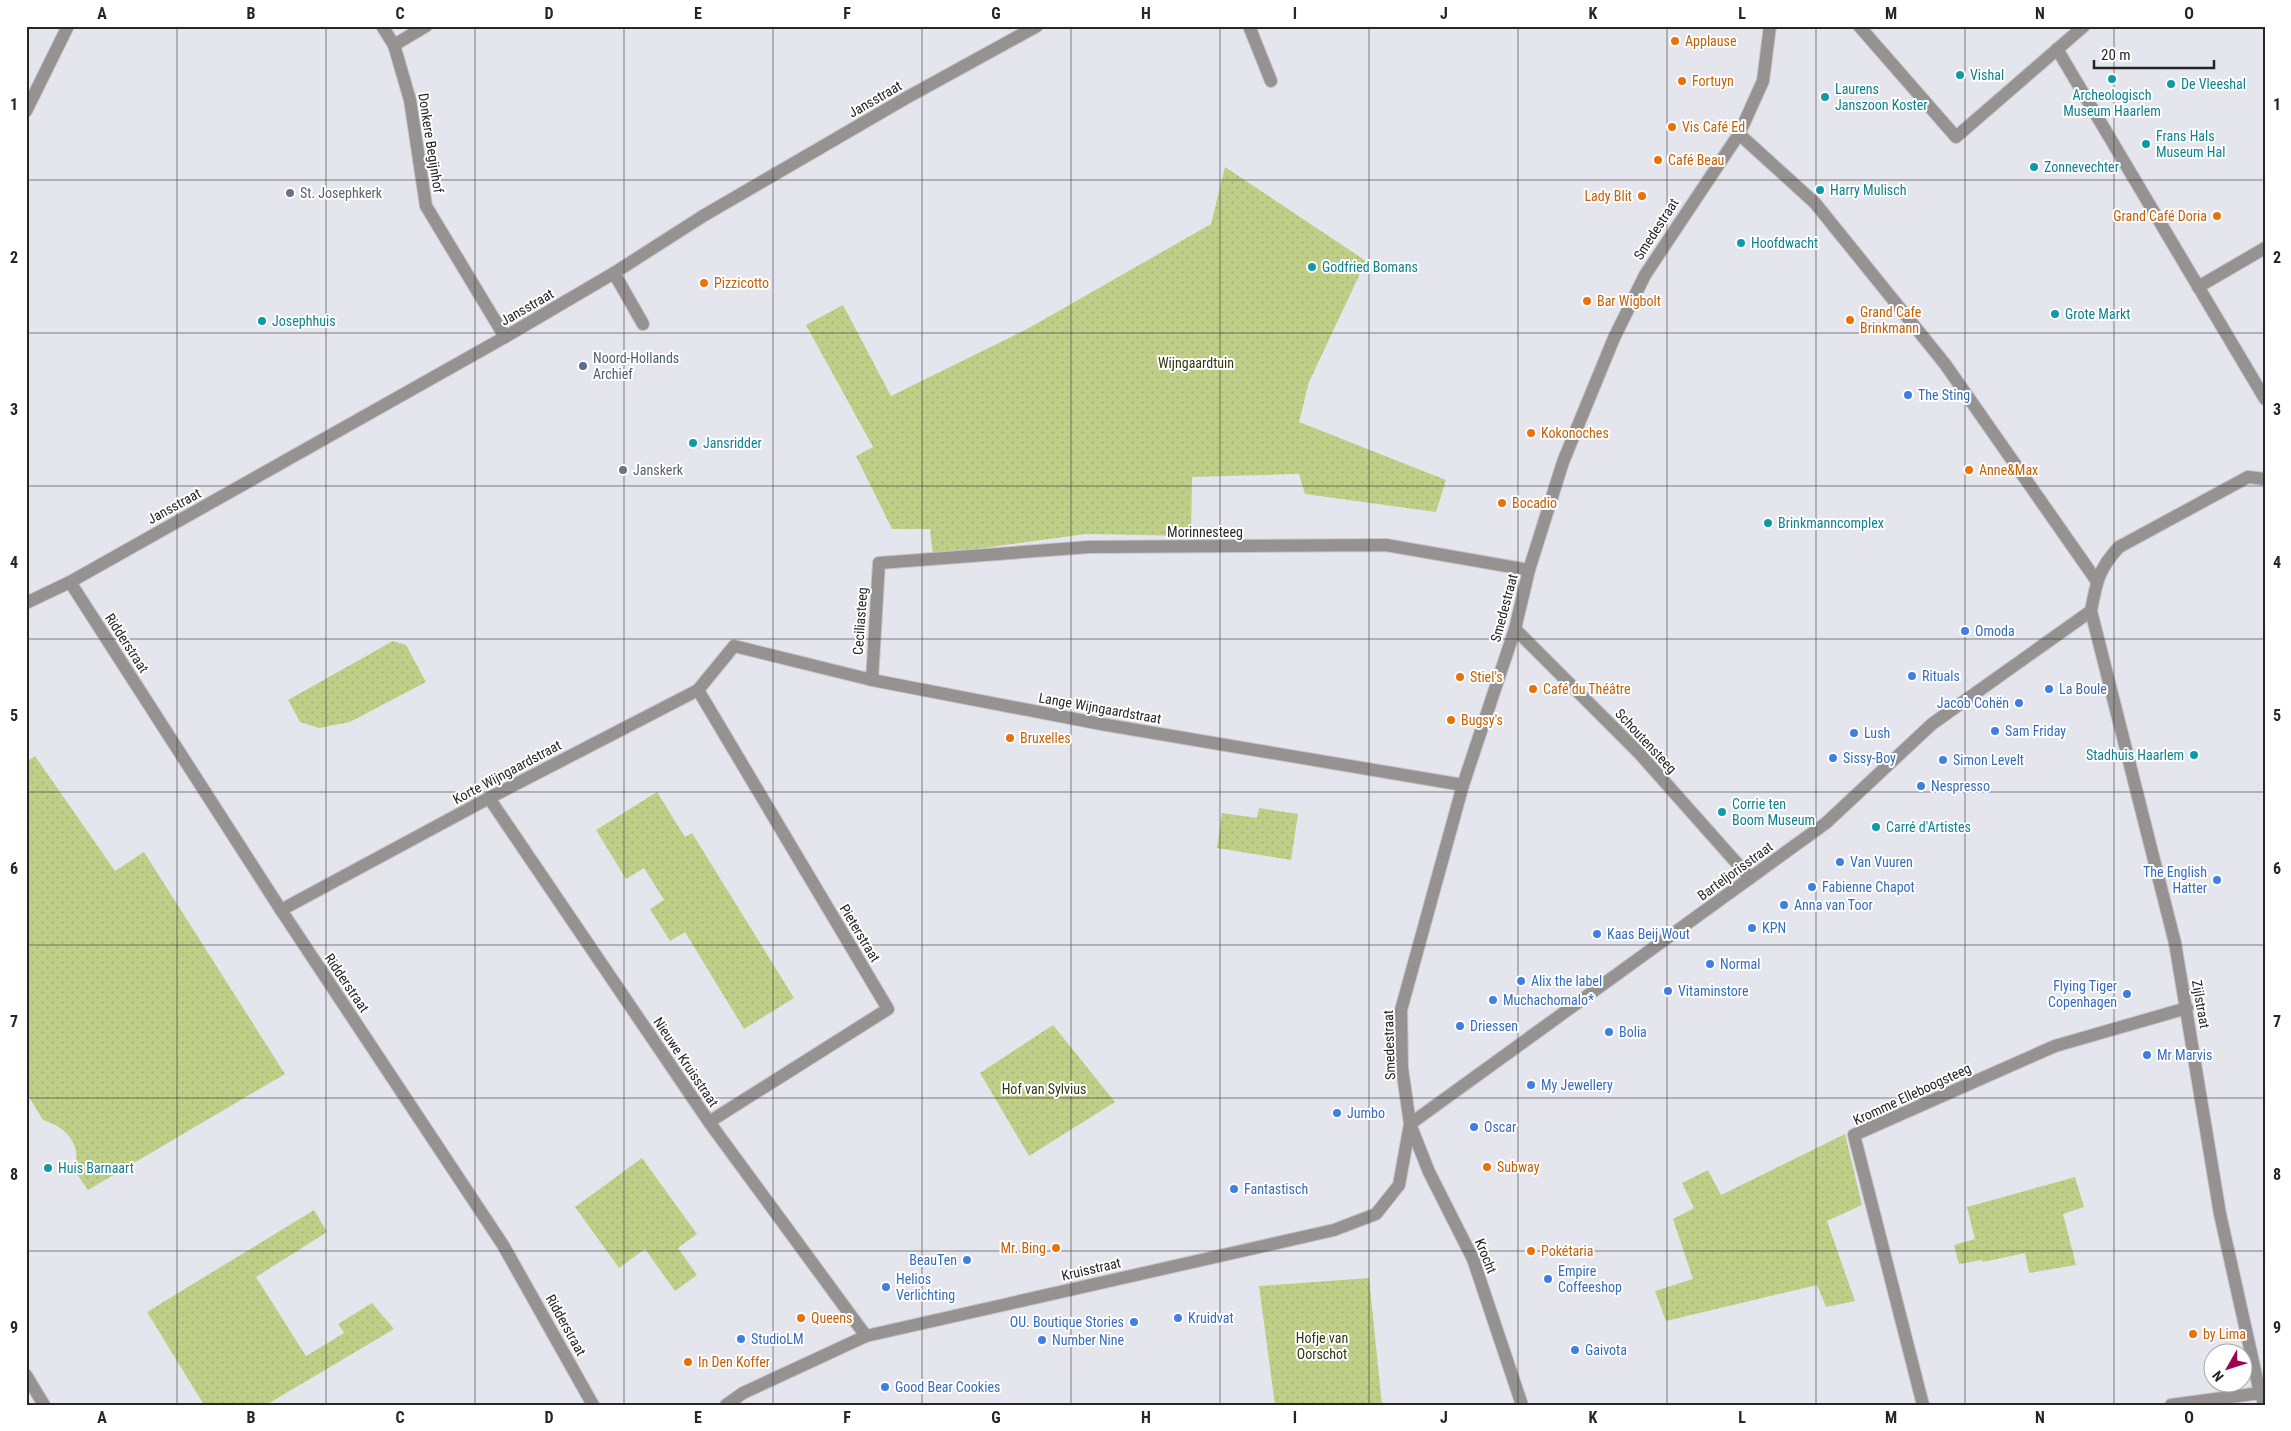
<svg xmlns="http://www.w3.org/2000/svg" width="2291" height="1431" viewBox="0 0 2291 1431" font-family="'Roboto Condensed',sans-serif">
	<defs>
		<pattern id="garden-dots" width="8" height="8" patternUnits="userSpaceOnUse" patternTransform="scale(1.25)"><rect width="8" height="8" fill="#bfcf87"/><path d="M2 2h.1M6 6h.1" fill="none" stroke="#a4b275" stroke-width="1.8" stroke-linecap="round"/></pattern>
	</defs>
	<rect width="100%" height="100%" fill="#e5e6ed"/>
	<g fill="url(#garden-dots)">
		<path d="M1225,167L1366,261L1309,382L1299,422L1446,480L1436,512L1305,494L1299,474L1192,477L1191,536L1086,534L933,555L930,529H892L856,456L873,447L806,325L843,305L891,396L1027,329L1211,224Z"/>
		<path d="M393,641L406,645L426,682L350,722L319,728L300,722L288,700Z"/>
		<path d="M35,756L115,871L144,852L285,1074L88,1190L74,1170C83,1145 66,1127 43,1120L26,1092V762Z"/>
		<path d="M657,792L685,837L692,833L794,998L744,1029L685,932L670,941L650,909L664,900L644,868L626,879L596,830Z"/>
		<path d="M1259,808L1298,814L1291,860L1217,848L1222,813L1257,818Z"/>
		<path d="M1053,1025L1115,1102L1029,1156L980,1073Z"/>
		<path d="M1845,1134L1862,1205L1827,1221L1855,1301L1826,1307L1817,1285L1666,1321L1655,1291L1693,1279L1673,1219L1694,1208L1682,1183L1708,1170L1721,1195Z"/>
		<path d="M642,1158L697,1234L678,1248L697,1275L675,1291L645,1249L619,1268L575,1207Z"/>
		<path d="M2075,1177L2084,1207L2063,1214L2076,1265L2029,1273L2025,1253L1983,1262L1982,1260L1959,1264L1954,1245L1975,1239L1967,1207Z"/>
		<path d="M314,1210L327,1232L256,1277L306,1356L344,1333L338,1324L372,1303L394,1329L266,1405H204L147,1312Z"/>
		<path d="M1369,1278L1382,1405H1275L1259,1286Z"/>
	</g>
	<g fill="none" stroke-linecap="round" stroke-linejoin="round">
		<defs>
			<g id="minor">
				<path d="M382,26L394,45L410,100L426,206L505,337"/>
				<path d="M1249,26L1271,81"/>
				<path d="M1859,26L1956,137L2084,26"/>
				<path d="M394,45L426,26"/>
				<path d="M2057,49L2265,399"/>
				<path d="M26,111L68,26"/>
				<path d="M1739,134L1815,203L1945,364L2096,580"/>
				<path d="M614,273L643,324"/>
				<path d="M2198,287L2265,248"/>
				<path d="M2265,479L2248,477L2119,547C2099,568 2096,583 2091,611L2175,943L2220,1214L2260,1393L2265,1405"/>
				<path d="M70,582L281,910L503,1245L593,1405"/>
				<path d="M26,603L70,582L505,337L614,273L703,216L906,98L1037,26"/>
				<path d="M1515,629L1639,753L1750,878"/>
				<path d="M872,680L879,563L1089,547L1386,545L1529,570"/>
				<path d="M698,690L888,1009L709,1122"/>
				<path d="M489,798L709,1122L866,1336"/>
				<path d="M281,910L489,798L698,690L734,646L872,680L1101,724L1463,785"/>
				<path d="M1410,1124L1826,823L1932,724L2091,611"/>
				<path d="M26,1375L44,1405"/>
				<path d="M726,1405L743,1393L866,1336L1334,1230L1376,1214L1399,1185L1410,1124"/>
				<path d="M1522,1405L1473,1259L1429,1172L1410,1124L1402,1068L1401,1010L1463,785L1515,629L1529,570L1563,462L1614,338L1645,275L1739,134L1763,81L1770,26"/>
				<path d="M1923,1405L1854,1135L2055,1046L2187,1008"/>
				<path d="M2171,1405L2260,1393"/>
			</g>
		</defs>
		<use href="#minor" stroke="#c3c3ca" stroke-width="14"/>
		<use href="#minor" stroke="#959291" stroke-width="12"/>
	</g>
	<path fill="none" stroke="#262629" stroke-width="1" stroke-opacity="0.55" d="M177,26V1405M326,26V1405M475,26V1405M624,26V1405M773,26V1405M922,26V1405M1071,26V1405M1220,26V1405M1369,26V1405M1518,26V1405M1667,26V1405M1816,26V1405M1965,26V1405M2114,26V1405M26,180H2265M26,333H2265M26,486H2265M26,639H2265M26,792H2265M26,945H2265M26,1098H2265M26,1251H2265"/>
	<g fill="#e8710a" stroke="#fff" stroke-width="2">
		<circle cx="1675" cy="41" r="5"/>
		<circle cx="1682" cy="81" r="5"/>
		<circle cx="1672" cy="127" r="5"/>
		<circle cx="1658" cy="160" r="5"/>
		<circle cx="1642" cy="196" r="5"/>
		<circle cx="2217" cy="216" r="5"/>
		<circle cx="704" cy="283" r="5"/>
		<circle cx="1587" cy="301" r="5"/>
		<circle cx="1850" cy="320" r="5"/>
		<circle cx="1531" cy="433" r="5"/>
		<circle cx="1969" cy="470" r="5"/>
		<circle cx="1502" cy="503" r="5"/>
		<circle cx="1460" cy="677" r="5"/>
		<circle cx="1533" cy="689" r="5"/>
		<circle cx="1451" cy="720" r="5"/>
		<circle cx="1010" cy="738" r="5"/>
		<circle cx="1487" cy="1167" r="5"/>
		<circle cx="1056" cy="1248" r="5"/>
		<circle cx="1531" cy="1251" r="5"/>
		<circle cx="801" cy="1318" r="5"/>
		<circle cx="2193" cy="1334" r="5"/>
		<circle cx="688" cy="1362" r="5"/>
	</g>
	<g fill="#0f9aa8" stroke="#fff" stroke-width="2">
		<circle cx="1960" cy="75" r="5"/>
		<circle cx="2112" cy="79" r="5"/>
		<circle cx="2171" cy="84" r="5"/>
		<circle cx="1825" cy="97" r="5"/>
		<circle cx="2146" cy="144" r="5"/>
		<circle cx="2034" cy="167" r="5"/>
		<circle cx="1820" cy="190" r="5"/>
		<circle cx="1741" cy="243" r="5"/>
		<circle cx="1312" cy="267" r="5"/>
		<circle cx="2055" cy="314" r="5"/>
		<circle cx="262" cy="321" r="5"/>
		<circle cx="693" cy="443" r="5"/>
		<circle cx="1768" cy="523" r="5"/>
		<circle cx="2194" cy="755" r="5"/>
		<circle cx="1722" cy="812" r="5"/>
		<circle cx="1876" cy="827" r="5"/>
		<circle cx="48" cy="1168" r="5"/>
	</g>
	<g fill="#6b7280" stroke="#fff" stroke-width="2">
		<circle cx="290" cy="193" r="5"/>
		<circle cx="623" cy="470" r="5"/>
	</g>
	<circle fill="#5c6f8a" stroke="#fff" stroke-width="2" cx="583" cy="366" r="5"/>
	<g fill="#3f7fe0" stroke="#fff" stroke-width="2">
		<circle cx="1908" cy="395" r="5"/>
		<circle cx="1965" cy="631" r="5"/>
		<circle cx="1912" cy="676" r="5"/>
		<circle cx="2049" cy="689" r="5"/>
		<circle cx="2019" cy="703" r="5"/>
		<circle cx="1995" cy="731" r="5"/>
		<circle cx="1854" cy="733" r="5"/>
		<circle cx="1833" cy="758" r="5"/>
		<circle cx="1943" cy="760" r="5"/>
		<circle cx="1921" cy="786" r="5"/>
		<circle cx="1840" cy="862" r="5"/>
		<circle cx="2217" cy="880" r="5"/>
		<circle cx="1812" cy="887" r="5"/>
		<circle cx="1784" cy="905" r="5"/>
		<circle cx="1752" cy="928" r="5"/>
		<circle cx="1597" cy="934" r="5"/>
		<circle cx="1710" cy="964" r="5"/>
		<circle cx="1521" cy="981" r="5"/>
		<circle cx="1668" cy="991" r="5"/>
		<circle cx="2127" cy="994" r="5"/>
		<circle cx="1493" cy="1000" r="5"/>
		<circle cx="1460" cy="1026" r="5"/>
		<circle cx="1609" cy="1032" r="5"/>
		<circle cx="2147" cy="1055" r="5"/>
		<circle cx="1531" cy="1085" r="5"/>
		<circle cx="1337" cy="1113" r="5"/>
		<circle cx="1474" cy="1127" r="5"/>
		<circle cx="1234" cy="1189" r="5"/>
		<circle cx="967" cy="1260" r="5"/>
		<circle cx="1548" cy="1279" r="5"/>
		<circle cx="886" cy="1287" r="5"/>
		<circle cx="1178" cy="1318" r="5"/>
		<circle cx="1134" cy="1322" r="5"/>
		<circle cx="741" cy="1339" r="5"/>
		<circle cx="1042" cy="1340" r="5"/>
		<circle cx="1575" cy="1350" r="5"/>
		<circle cx="885" cy="1387" r="5"/>
	</g>
	<g text-anchor="middle" stroke-width="4" stroke-linejoin="round" paint-order="stroke">
		<g font-size="14" fill="#c56008" stroke="#fff" text-anchor="start">
			<text x="1685" y="46">Applause</text>
			<text x="1692" y="86">Fortuyn</text>
			<text x="1682" y="132">Vis Café Ed</text>
			<text x="1668" y="165">Café Beau</text>
			<text x="1632" y="201" text-anchor="end">Lady Blit</text>
			<text x="2207" y="221" text-anchor="end">Grand Café Doria</text>
			<text x="714" y="288">Pizzicotto</text>
			<text x="1597" y="306">Bar Wigbolt</text>
			<text x="1860" y="317">Grand Cafe<tspan x="1860" dy="16">Brinkmann</tspan></text>
			<text x="1541" y="438">Kokonoches</text>
			<text x="1979" y="475">Anne&amp;Max</text>
			<text x="1512" y="508">Bocadio</text>
			<text x="1470" y="682">Stiel's</text>
			<text x="1543" y="694">Café du Théâtre</text>
			<text x="1461" y="725">Bugsy's</text>
			<text x="1020" y="743">Bruxelles</text>
			<text x="1497" y="1172">Subway</text>
			<text x="1046" y="1253" text-anchor="end">Mr. Bing</text>
			<text x="1541" y="1256">Pokétaria</text>
			<text x="811" y="1323">Queens</text>
			<text x="2203" y="1339">by Lima</text>
			<text x="698" y="1367">In Den Koffer</text>
		</g>
		<g font-size="14" fill="#0d838f" stroke="#fff" text-anchor="start">
			<text x="1970" y="80">Vishal</text>
			<text x="2181" y="89">De Vleeshal</text>
			<text x="1835" y="94">Laurens<tspan x="1835" dy="16">Janszoon Koster</tspan></text>
			<text x="2112" y="100" text-anchor="middle">Archeologisch<tspan x="2112" dy="16">Museum Haarlem</tspan></text>
			<text x="2156" y="141">Frans Hals<tspan x="2156" dy="16">Museum Hal</tspan></text>
			<text x="2044" y="172">Zonnevechter</text>
			<text x="1830" y="195">Harry Mulisch</text>
			<text x="1751" y="248">Hoofdwacht</text>
			<text x="1322" y="272">Godfried Bomans</text>
			<text x="2065" y="319">Grote Markt</text>
			<text x="272" y="326">Josephhuis</text>
			<text x="703" y="448">Jansridder</text>
			<text x="1778" y="528">Brinkmanncomplex</text>
			<text x="2184" y="760" text-anchor="end">Stadhuis Haarlem</text>
			<text x="1732" y="809">Corrie ten<tspan x="1732" dy="16">Boom Museum</tspan></text>
			<text x="1886" y="832">Carré d'Artistes</text>
			<text x="58" y="1173">Huis Barnaart</text>
		</g>
		<g font-size="14" fill="#262629" stroke="#fff">
			<text transform="translate(875 99) rotate(-30)" y="5">Jansstraat</text>
			<text transform="translate(431 143) rotate(81)" y="5">Donkere Begijnhof</text>
			<text transform="translate(1656 229) rotate(-57)" y="5">Smedestraat</text>
			<text transform="translate(527 307) rotate(-30)" y="5">Jansstraat</text>
			<text transform="translate(174 506) rotate(-29)" y="5">Jansstraat</text>
			<text x="1205" y="537">Morinnesteeg</text>
			<text transform="translate(1504 608) rotate(-75)" y="5">Smedestraat</text>
			<text transform="translate(860 621) rotate(-86)" y="5">Ceciliasteeg</text>
			<text transform="translate(127 643) rotate(57)" y="5">Ridderstraat</text>
			<text transform="translate(1100 708) rotate(10)" y="5">Lange Wijngaardstraat</text>
			<text transform="translate(1646 741) rotate(47)" y="5">Schoutensteeg</text>
			<text transform="translate(507 772) rotate(-28)" y="5">Korte Wijngaardstraat</text>
			<text transform="translate(1735 871) rotate(-36)" y="5">Barteljorisstraat</text>
			<text transform="translate(860 933) rotate(59)" y="5">Pieterstraat</text>
			<text transform="translate(347 983) rotate(56)" y="5">Ridderstraat</text>
			<text transform="translate(2201 1004) rotate(80)" y="5">Zijlstraat</text>
			<text transform="translate(1389 1045) rotate(-92)" y="5">Smedestraat</text>
			<text transform="translate(686 1062) rotate(56)" y="5">Nieuwe Kruisstraat</text>
			<text transform="translate(1912 1094) rotate(-25)" y="5">Kromme Elleboogsteeg</text>
			<text transform="translate(1486 1256) rotate(68)" y="5">Krocht</text>
			<text transform="translate(1091 1269) rotate(-13)" y="5">Kruisstraat</text>
			<text transform="translate(566 1325) rotate(61)" y="5">Ridderstraat</text>
		</g>
		<g font-size="14" fill="#5b616d" stroke="#fff" text-anchor="start">
			<text x="300" y="198">St. Josephkerk</text>
			<text x="633" y="475">Janskerk</text>
		</g>
		<g font-size="14" fill="#4e5e75" stroke="#fff" text-anchor="start">
			<text x="593" y="363">Noord-Hollands<tspan x="593" dy="16">Archief</tspan></text>
		</g>
		<g font-size="14" fill="#303710" stroke="#fff">
			<text x="1196" y="368">Wijngaardtuin</text>
			<text x="1044" y="1094">Hof van Sylvius</text>
			<text x="1322" y="1343">Hofje van<tspan x="1322" dy="16">Oorschot</tspan></text>
		</g>
		<g font-size="14" fill="#366cbe" stroke="#fff" text-anchor="start">
			<text x="1918" y="400">The Sting</text>
			<text x="1975" y="636">Omoda</text>
			<text x="1922" y="681">Rituals</text>
			<text x="2059" y="694">La Boule</text>
			<text x="2009" y="708" text-anchor="end">Jacob Cohën</text>
			<text x="2005" y="736">Sam Friday</text>
			<text x="1864" y="738">Lush</text>
			<text x="1843" y="763">Sissy-Boy</text>
			<text x="1953" y="765">Simon Levelt</text>
			<text x="1931" y="791">Nespresso</text>
			<text x="1850" y="867">Van Vuuren</text>
			<text x="2207" y="877" text-anchor="end">The English<tspan x="2207" dy="16">Hatter</tspan></text>
			<text x="1822" y="892">Fabienne Chapot</text>
			<text x="1794" y="910">Anna van Toor</text>
			<text x="1762" y="933">KPN</text>
			<text x="1607" y="939">Kaas Beij Wout</text>
			<text x="1720" y="969">Normal</text>
			<text x="1531" y="986">Alix the label</text>
			<text x="2117" y="991" text-anchor="end">Flying Tiger<tspan x="2117" dy="16">Copenhagen</tspan></text>
			<text x="1678" y="996">Vitaminstore</text>
			<text x="1503" y="1005">Muchachomalo*</text>
			<text x="1470" y="1031">Driessen</text>
			<text x="1619" y="1037">Bolia</text>
			<text x="2157" y="1060">Mr Marvis</text>
			<text x="1541" y="1090">My Jewellery</text>
			<text x="1347" y="1118">Jumbo</text>
			<text x="1484" y="1132">Oscar</text>
			<text x="1244" y="1194">Fantastisch</text>
			<text x="957" y="1265" text-anchor="end">BeauTen</text>
			<text x="1558" y="1276">Empire<tspan x="1558" dy="16">Coffeeshop</tspan></text>
			<text x="896" y="1284">Helios<tspan x="896" dy="16">Verlichting</tspan></text>
			<text x="1188" y="1323">Kruidvat</text>
			<text x="1124" y="1327" text-anchor="end">OU. Boutique Stories</text>
			<text x="751" y="1344">StudioLM</text>
			<text x="1052" y="1345">Number Nine</text>
			<text x="1585" y="1355">Gaivota</text>
			<text x="895" y="1392">Good Bear Cookies</text>
		</g>
	</g>
	<rect width="2291" height="1431" fill="none" stroke="#ffffff" stroke-width="55"/>
	<g transform="translate(2228 1368) rotate(231)"><circle r="24" fill="#ffffff" stroke="#a8a8a9"/>
	<path d="M0-4L9 19L0 12L-9 19Z" fill="#9c0551"/>
	<text y="-8" font-size="14" font-weight="bold" text-anchor="middle" fill="#262629">N</text>
	</g>
	<path d="M2094 60v8h120v-8" fill="none" stroke="#262629" stroke-width="2.5"/>
	<text x="2101" y="60" font-size="15" fill="#262629" stroke="#ffffff" stroke-width="4" paint-order="stroke">20 m</text>
	<rect x="28" y="28" width="2236" height="1376" fill="none" stroke="#262629" stroke-width="2"/>
	<g font-size="16" text-anchor="middle" font-weight="bold" fill="#262629">
		<text x="102" y="19">A</text>
		<text x="251" y="19">B</text>
		<text x="400" y="19">C</text>
		<text x="549" y="19">D</text>
		<text x="698" y="19">E</text>
		<text x="847" y="19">F</text>
		<text x="996" y="19">G</text>
		<text x="1146" y="19">H</text>
		<text x="1295" y="19">I</text>
		<text x="1444" y="19">J</text>
		<text x="1593" y="19">K</text>
		<text x="1742" y="19">L</text>
		<text x="1891" y="19">M</text>
		<text x="2040" y="19">N</text>
		<text x="2189" y="19">O</text>
		<text x="14" y="110">1</text>
		<text x="2277" y="110">1</text>
		<text x="14" y="263">2</text>
		<text x="2277" y="263">2</text>
		<text x="14" y="415">3</text>
		<text x="2277" y="415">3</text>
		<text x="14" y="568">4</text>
		<text x="2277" y="568">4</text>
		<text x="14" y="721">5</text>
		<text x="2277" y="721">5</text>
		<text x="14" y="874">6</text>
		<text x="2277" y="874">6</text>
		<text x="14" y="1027">7</text>
		<text x="2277" y="1027">7</text>
		<text x="14" y="1180">8</text>
		<text x="2277" y="1180">8</text>
		<text x="14" y="1333">9</text>
		<text x="2277" y="1333">9</text>
		<text x="102" y="1423">A</text>
		<text x="251" y="1423">B</text>
		<text x="400" y="1423">C</text>
		<text x="549" y="1423">D</text>
		<text x="698" y="1423">E</text>
		<text x="847" y="1423">F</text>
		<text x="996" y="1423">G</text>
		<text x="1146" y="1423">H</text>
		<text x="1295" y="1423">I</text>
		<text x="1444" y="1423">J</text>
		<text x="1593" y="1423">K</text>
		<text x="1742" y="1423">L</text>
		<text x="1891" y="1423">M</text>
		<text x="2040" y="1423">N</text>
		<text x="2189" y="1423">O</text>
	</g>
</svg>
